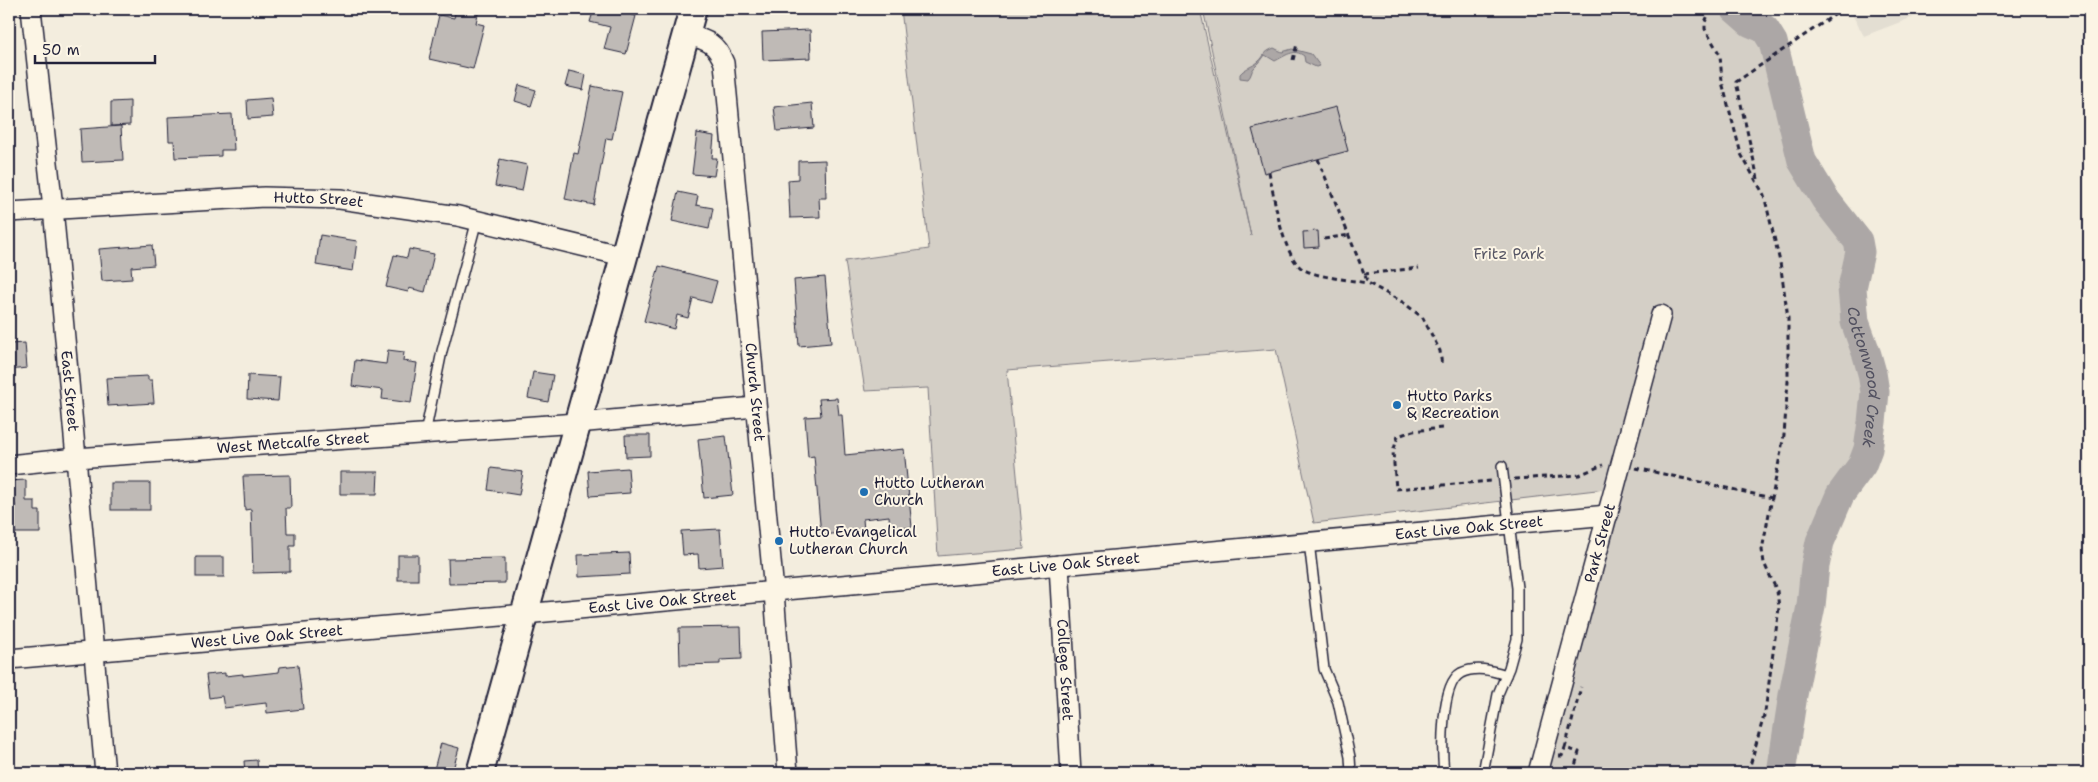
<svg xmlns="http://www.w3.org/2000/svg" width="2098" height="782" viewBox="0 0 2098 782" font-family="'Shantell Sans',sans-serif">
	<rect width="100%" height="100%" fill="#f3edde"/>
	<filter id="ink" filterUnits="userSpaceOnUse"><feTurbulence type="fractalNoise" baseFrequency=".02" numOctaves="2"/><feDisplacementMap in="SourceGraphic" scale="10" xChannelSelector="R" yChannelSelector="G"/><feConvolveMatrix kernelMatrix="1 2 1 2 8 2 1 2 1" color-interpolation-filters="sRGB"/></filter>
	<g filter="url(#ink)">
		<path fill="#e3ded2" d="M1849,9H1934L1864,36Z"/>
		<path fill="#d4cfc6" stroke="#7b7880" d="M901,9H1200L1251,236L1203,9H1748L1782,35L1800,108L1815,191L1856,239L1854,314L1875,382L1874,436L1836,518L1813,582L1786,773H1547L1622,487L1314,523L1276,349L1007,370L1024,549L938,556L928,388L865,391L845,261L929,249Z"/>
		<path fill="#aca7a6" stroke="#75727b" d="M1274,48L1282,52L1292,49L1311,54L1320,66L1316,67L1305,62L1304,56C1294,48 1285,56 1275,61L1265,55C1261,61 1259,63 1254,68C1251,71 1252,75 1248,79L1240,78V74C1245,68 1252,67 1258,62C1266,55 1262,53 1274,48Z"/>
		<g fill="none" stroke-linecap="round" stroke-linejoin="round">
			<path stroke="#aca7a6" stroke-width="29" id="s1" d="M1735,9L1751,23L1765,29L1773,42L1802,161L1825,199L1858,241L1860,252L1852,288L1855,322L1867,355L1872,373L1875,392L1872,422L1868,449L1862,465L1840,495L1820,542L1815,566L1811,606L1793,695L1781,773"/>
		</g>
		<g fill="#bfbab6" stroke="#22223b">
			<path d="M456,9H479L476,23L484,25L473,69L429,59L439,15L454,18Z"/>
			<path d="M594,9H611L636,16L626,54L604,49L610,27L590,22Z"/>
			<path d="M810,30L811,58L763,60L762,32Z"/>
			<path d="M569,71L586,75L583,90L565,86Z"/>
			<path d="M519,85L536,90L531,106L515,101Z"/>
			<path d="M592,86L622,92L612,139L606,138L594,205L565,199L574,153L578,154Z"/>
			<path d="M271,98L273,117L248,119L247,100Z"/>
			<path d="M130,101V125L111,126V102Z"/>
			<path d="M812,103L814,128L777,131L774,107Z"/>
			<path d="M1336,107L1348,151L1264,173L1252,129Z"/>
			<path d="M232,114L234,150H221V156L175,158L174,141H169L168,117Z"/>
			<path d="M121,126L123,160L82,162L80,129Z"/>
			<path d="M697,133L714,136L712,158H717L714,176L692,174Z"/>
			<path d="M500,159L527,165L522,191L495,186Z"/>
			<path d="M825,160L826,198H819L820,217L790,218L788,180L798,179V161Z"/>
			<path d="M678,192L698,196L696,205L713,208L709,229L672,221Z"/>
			<path d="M1318,231L1319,247L1304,248L1303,232Z"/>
			<path d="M320,235L357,241L353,271L316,265Z"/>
			<path d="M152,245L154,265L131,267L132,279L102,281L99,249Z"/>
			<path d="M409,249L434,254L425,292L409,288L408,292L386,287L394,255L407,258Z"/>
			<path d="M659,266L717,281L711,303L693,298L688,318L677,315L674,329L644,321Z"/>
			<path d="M825,277L831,343L799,346L794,280Z"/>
			<path d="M25,343L27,368L9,370V344Z"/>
			<path d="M388,350L404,352L403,361L417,363L411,403L382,399L383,390L352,386L355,360L386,364Z"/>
			<path d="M533,372L553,375L548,402L528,398Z"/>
			<path d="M248,375L280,377L278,401L247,399Z"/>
			<path d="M148,376V380H152L154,403L108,406L106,378Z"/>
			<path d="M837,398L839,415H842L845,455L904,449L912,527L890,529L889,516L863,519L864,531L821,535L814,456L808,457L805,417L821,416L819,399Z"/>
			<path d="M625,435H650V456L626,457Z"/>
			<path d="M726,436L733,495L704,498L698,439Z"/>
			<path d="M491,468L523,472L519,495L488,490Z"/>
			<path d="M628,468L630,493L590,496L588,471Z"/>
			<path d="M340,472H378L377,494H340Z"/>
			<path d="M290,475L291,508H286L287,533H295V546H290V572L253,573L251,509L245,510L243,476Z"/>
			<path d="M26,480V501H35V511H40V533H15V504H9V481Z"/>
			<rect x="111" y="483" width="39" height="27"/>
			<path d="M720,529L723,566L699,568L698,554L683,555L681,531Z"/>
			<path d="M629,553L630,574L579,577L578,555Z"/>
			<rect x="398" y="555" width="20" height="25"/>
			<rect x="196" y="557" width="28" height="20"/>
			<path d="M505,558V583L449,584L448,559Z"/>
			<path d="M741,627L742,659L720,660V664L680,665L679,628Z"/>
			<path d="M298,665L303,709L267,713L266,703L224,708L222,696L209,698L206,675L225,673V676L243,674V676L279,672L280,667Z"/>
			<path d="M441,743L459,748L452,773H433Z"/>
			<path d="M257,760L258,773H245L244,761Z"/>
		</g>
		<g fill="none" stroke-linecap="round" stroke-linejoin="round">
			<defs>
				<g id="service">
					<path d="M425,434L442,351L477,220"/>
					<path d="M1309,542L1324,669L1338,702L1350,757L1351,773"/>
					<path d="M1444,773C1442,753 1440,684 1461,673C1476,666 1491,670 1506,675"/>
					<path d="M1483,773L1498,694L1509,668L1517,639V588L1502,466"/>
				</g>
				<g id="minor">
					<path id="s2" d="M31,9L53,208L105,773"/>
					<path id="s3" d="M686,34C706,40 716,42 724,63L774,592L788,773"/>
					<path id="s4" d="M9,212L264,197L340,199L458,216L623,256"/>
					<path id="s5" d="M9,465L76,458L577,423L756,407"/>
					<path id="s6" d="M1059,565L1071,773"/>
					<path id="s7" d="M9,659L524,614L1608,515"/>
					<path id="s8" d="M1538,773L1661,315"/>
				</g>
				<path id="secondary" d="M480,773L693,9"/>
			</defs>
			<use href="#service" stroke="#22223b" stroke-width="12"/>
			<use href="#minor" stroke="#22223b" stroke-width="22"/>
			<use href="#secondary" stroke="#22223b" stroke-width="30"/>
			<g stroke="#22223b" stroke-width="3" stroke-dasharray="5 4" stroke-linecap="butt">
				<path d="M1711,9L1705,22V29L1720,55L1722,82L1741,154L1764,195L1780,262L1788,318V381L1784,435L1762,550L1764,563L1777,591L1779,608L1765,712L1748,773"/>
				<path d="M1293,60L1297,44"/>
				<path d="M1318,159L1368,283L1404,303L1423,318L1440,351L1442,366"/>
				<path d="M1269,172C1274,197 1282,251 1300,267C1311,277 1352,280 1367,283"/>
				<path d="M1758,179L1736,82L1843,9"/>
				<path d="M1324,239L1349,235"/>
				<path d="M1364,274L1419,268"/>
				<path d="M1442,428L1413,431L1398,436L1393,452L1396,489L1492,481"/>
				<path d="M1636,468L1772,498"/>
				<path d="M1514,479L1579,475L1603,465"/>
				<path d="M1559,756H1562L1565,748"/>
				<path d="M1573,773L1579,752L1565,748L1581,687"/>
			</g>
			<use href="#service" stroke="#fcf5e5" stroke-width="9"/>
			<use href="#minor" stroke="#fcf5e5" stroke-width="19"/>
			<use href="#secondary" stroke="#fcf5e5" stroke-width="26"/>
		</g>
	</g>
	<g fill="#1f6fb2" stroke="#fcf5e5" stroke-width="2">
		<circle cx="1397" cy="405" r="5"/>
		<circle cx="864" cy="492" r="5"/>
		<circle cx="779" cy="541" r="5"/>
	</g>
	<g text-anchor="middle" stroke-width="4" stroke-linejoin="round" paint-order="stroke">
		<g font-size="15" fill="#22223b" stroke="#fcf5e5">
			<text dy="5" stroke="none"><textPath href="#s4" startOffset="310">Hutto Street</textPath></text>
			<text dy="5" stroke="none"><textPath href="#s2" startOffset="384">East Street</textPath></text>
			<text dy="5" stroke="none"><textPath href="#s3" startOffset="381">Church Street</textPath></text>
			<text dy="5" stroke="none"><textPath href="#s5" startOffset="285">West Metcalfe Street</textPath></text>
			<text dy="5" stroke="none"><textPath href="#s7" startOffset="1466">East Live Oak Street</textPath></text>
			<text dy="5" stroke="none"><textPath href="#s8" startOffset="238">Park Street</textPath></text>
			<text dy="5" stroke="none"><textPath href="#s7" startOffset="1061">East Live Oak Street</textPath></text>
			<text dy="5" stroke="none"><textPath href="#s7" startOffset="656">East Live Oak Street</textPath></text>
			<text dy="5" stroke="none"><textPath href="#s7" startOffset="259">West Live Oak Street</textPath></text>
			<text dy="5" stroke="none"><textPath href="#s6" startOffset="105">College Street</textPath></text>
		</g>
		<g font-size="15" fill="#575665" stroke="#fcf5e5">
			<text x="1509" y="259">Fritz Park</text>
		</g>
		<g font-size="15" fill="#22223b" stroke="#fcf5e5" text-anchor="start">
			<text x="1407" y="401">Hutto Parks<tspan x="1407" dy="17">&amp; Recreation</tspan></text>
			<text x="874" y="488">Hutto Lutheran<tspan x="874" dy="17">Church</tspan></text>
			<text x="789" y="537">Hutto Evangelical<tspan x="789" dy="17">Lutheran Church</tspan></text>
		</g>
		<g font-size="16" font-style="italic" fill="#525160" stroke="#fcf5e5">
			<text dy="6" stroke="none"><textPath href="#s1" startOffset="411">Cottonwood Creek</textPath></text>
		</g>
	</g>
	<rect width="2098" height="782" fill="none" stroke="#fcf5e5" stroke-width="30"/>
	<rect x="15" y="15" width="2068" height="752" fill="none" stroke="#22223b" stroke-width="2" filter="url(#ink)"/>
	<path d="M35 55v8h120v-8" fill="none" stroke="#22223b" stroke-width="2.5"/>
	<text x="42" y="55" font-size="15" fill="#22223b" stroke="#fcf5e5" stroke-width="4" paint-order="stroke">50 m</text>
</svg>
